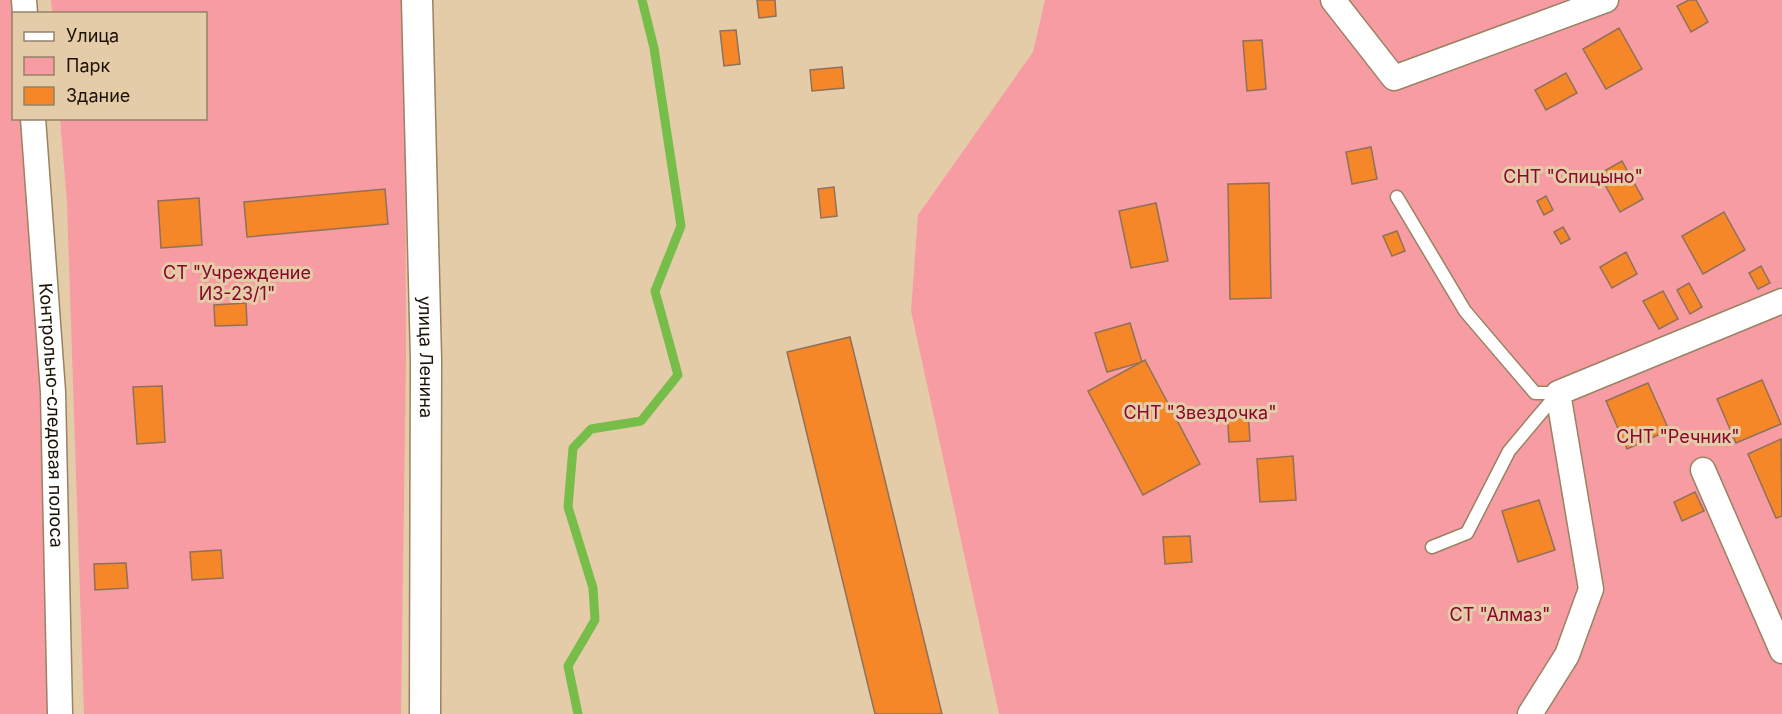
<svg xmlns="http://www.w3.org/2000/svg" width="1782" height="714" viewBox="0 0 1782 714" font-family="Inter,sans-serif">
	<rect width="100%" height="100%" fill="#e5cca9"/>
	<g fill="#f69ca2">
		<path d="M0,0H23L14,14V118L29,119L54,714H0Z"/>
		<path d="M51,0H405L406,357L401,714H84L67,203L60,119L206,118V14L52,13Z"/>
		<path d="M1045,0H1782V714H999L911,311L918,215L1033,52Z"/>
	</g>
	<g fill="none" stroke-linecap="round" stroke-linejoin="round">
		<path stroke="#76bd49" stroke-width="9" d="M578,714L568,666L595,620L593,588L568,507L573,448L591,429L641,421L678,375L655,291L681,226L654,48L642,0"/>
	</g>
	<g fill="#f58728" stroke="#917059" stroke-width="1.5">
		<path d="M757,0H775L776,16L759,18Z"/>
		<path d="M1689,0H1696L1708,22L1691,32L1677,6Z"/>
		<path d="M1619,28L1642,69L1606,89L1583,49Z"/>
		<path d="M736,30L740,64L724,66L720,31Z"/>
		<path d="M1262,40L1266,89L1247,91L1243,41Z"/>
		<path d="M842,67L844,88L812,91L810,70Z"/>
		<path d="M1566,73L1577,93L1546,110L1535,90Z"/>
		<path d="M1371,147L1377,179L1352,184L1346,152Z"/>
		<path d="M1622,161L1643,199L1620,212L1599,174Z"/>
		<path d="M1269,183L1271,298L1230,299L1228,184Z"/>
		<path d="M834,187L837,216L821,218L818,189Z"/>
		<path d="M385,189L388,224L247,237L244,202Z"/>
		<path d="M1546,196L1553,210L1544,215L1537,201Z"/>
		<path d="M199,198L202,245L161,248L158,201Z"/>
		<path d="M1156,203L1168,261L1131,268L1119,211Z"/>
		<path d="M1724,212L1745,250L1703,274L1682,236Z"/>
		<path d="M1563,227L1570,239L1561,244L1554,232Z"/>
		<path d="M1397,231L1405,251L1392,256L1383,236Z"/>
		<path d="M1626,252L1637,274L1612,288L1600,267Z"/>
		<path d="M1761,266L1770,283L1758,289L1749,273Z"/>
		<path d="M1689,283L1702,307L1690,314L1677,290Z"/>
		<path d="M1663,291L1678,319L1659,329L1643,301Z"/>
		<path d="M246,303L247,325L215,326L214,305Z"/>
		<path d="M1130,323L1142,362L1107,372L1095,333Z"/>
		<path d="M850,337L942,714H875L787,352Z"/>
		<path d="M1145,360L1200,464L1143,495L1088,391Z"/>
		<path d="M1762,380L1781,424L1736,443L1717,399Z"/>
		<path d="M1648,383L1669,430L1627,449L1606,401Z"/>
		<path d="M162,386L165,442L137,444L133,387Z"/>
		<path d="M1248,410L1250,441L1229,442L1227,411Z"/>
		<path d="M1781,439L1782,516L1776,518L1748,454Z"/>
		<path d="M1293,456L1296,500L1260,502L1257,459Z"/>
		<path d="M1695,492L1704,511L1682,521L1674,502Z"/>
		<path d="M1539,500L1555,550L1518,562L1502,511Z"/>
		<path d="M1190,536L1192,562L1165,564L1163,537Z"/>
		<path d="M221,550L223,578L192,580L190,552Z"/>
		<path d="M126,563L128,588L95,590L94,564Z"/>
	</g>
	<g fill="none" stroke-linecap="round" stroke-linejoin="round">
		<defs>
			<g id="service">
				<path d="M1397,197L1465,311L1535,393H1558"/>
				<path d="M1432,547L1467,533L1509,451L1557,394"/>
			</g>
			<g id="minor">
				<path d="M24,0L25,14"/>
				<path d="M1333,0L1394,78L1606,0"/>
				<path id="s1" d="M33,118L53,392L60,714"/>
				<path d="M1703,470L1782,651"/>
				<path d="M1530,714L1567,655L1591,589L1558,393L1782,301"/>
			</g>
			<g id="tertiary">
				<path id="s2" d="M417,0L426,360L425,714"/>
			</g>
		</defs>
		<use href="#service" stroke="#9a8262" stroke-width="15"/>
		<use href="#minor" stroke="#9a8262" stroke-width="27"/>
		<use href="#tertiary" stroke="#9a8262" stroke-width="33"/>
		<use href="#service" stroke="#fff" stroke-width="12"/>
		<use href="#minor" stroke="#fff" stroke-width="24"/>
		<use href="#tertiary" stroke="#fff" stroke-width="30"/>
	</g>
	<g text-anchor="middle" stroke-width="6" stroke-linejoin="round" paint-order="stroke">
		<g font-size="18" fill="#89072c" stroke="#e5cca9">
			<text x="1573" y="183">СНТ "Спицыно"</text>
			<text x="237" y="279">СТ "Учреждение<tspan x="237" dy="21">ИЗ-23/1"</tspan></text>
			<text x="1200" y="419">СНТ "Звездочка"</text>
			<text x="1678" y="443">СНТ "Речник"</text>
			<text x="1500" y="621">СТ "Алмаз"</text>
		</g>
		<g font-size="18" fill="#1b1206" stroke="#e5cca9">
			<text dy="6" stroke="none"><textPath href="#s2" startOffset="357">улица Ленина</textPath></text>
			<text dy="6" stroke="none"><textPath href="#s1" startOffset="298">Контрольно-следовая полоса</textPath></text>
		</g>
	</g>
	<rect x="12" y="12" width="195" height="108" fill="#e5cca9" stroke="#948268" stroke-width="1.5"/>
	<rect x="24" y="32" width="30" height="9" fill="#ffffff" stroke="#948268" stroke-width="1.5"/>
	<text x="66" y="42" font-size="18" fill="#1b1206">Улица</text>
	<rect x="24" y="57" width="30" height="18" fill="#f69ca2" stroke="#948268" stroke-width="1.5"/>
	<text x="66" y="72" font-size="18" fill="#1b1206">Парк</text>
	<rect x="24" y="87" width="30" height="18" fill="#f58728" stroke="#948268" stroke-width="1.5"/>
	<text x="66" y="102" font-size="18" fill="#1b1206">Здание</text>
</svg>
